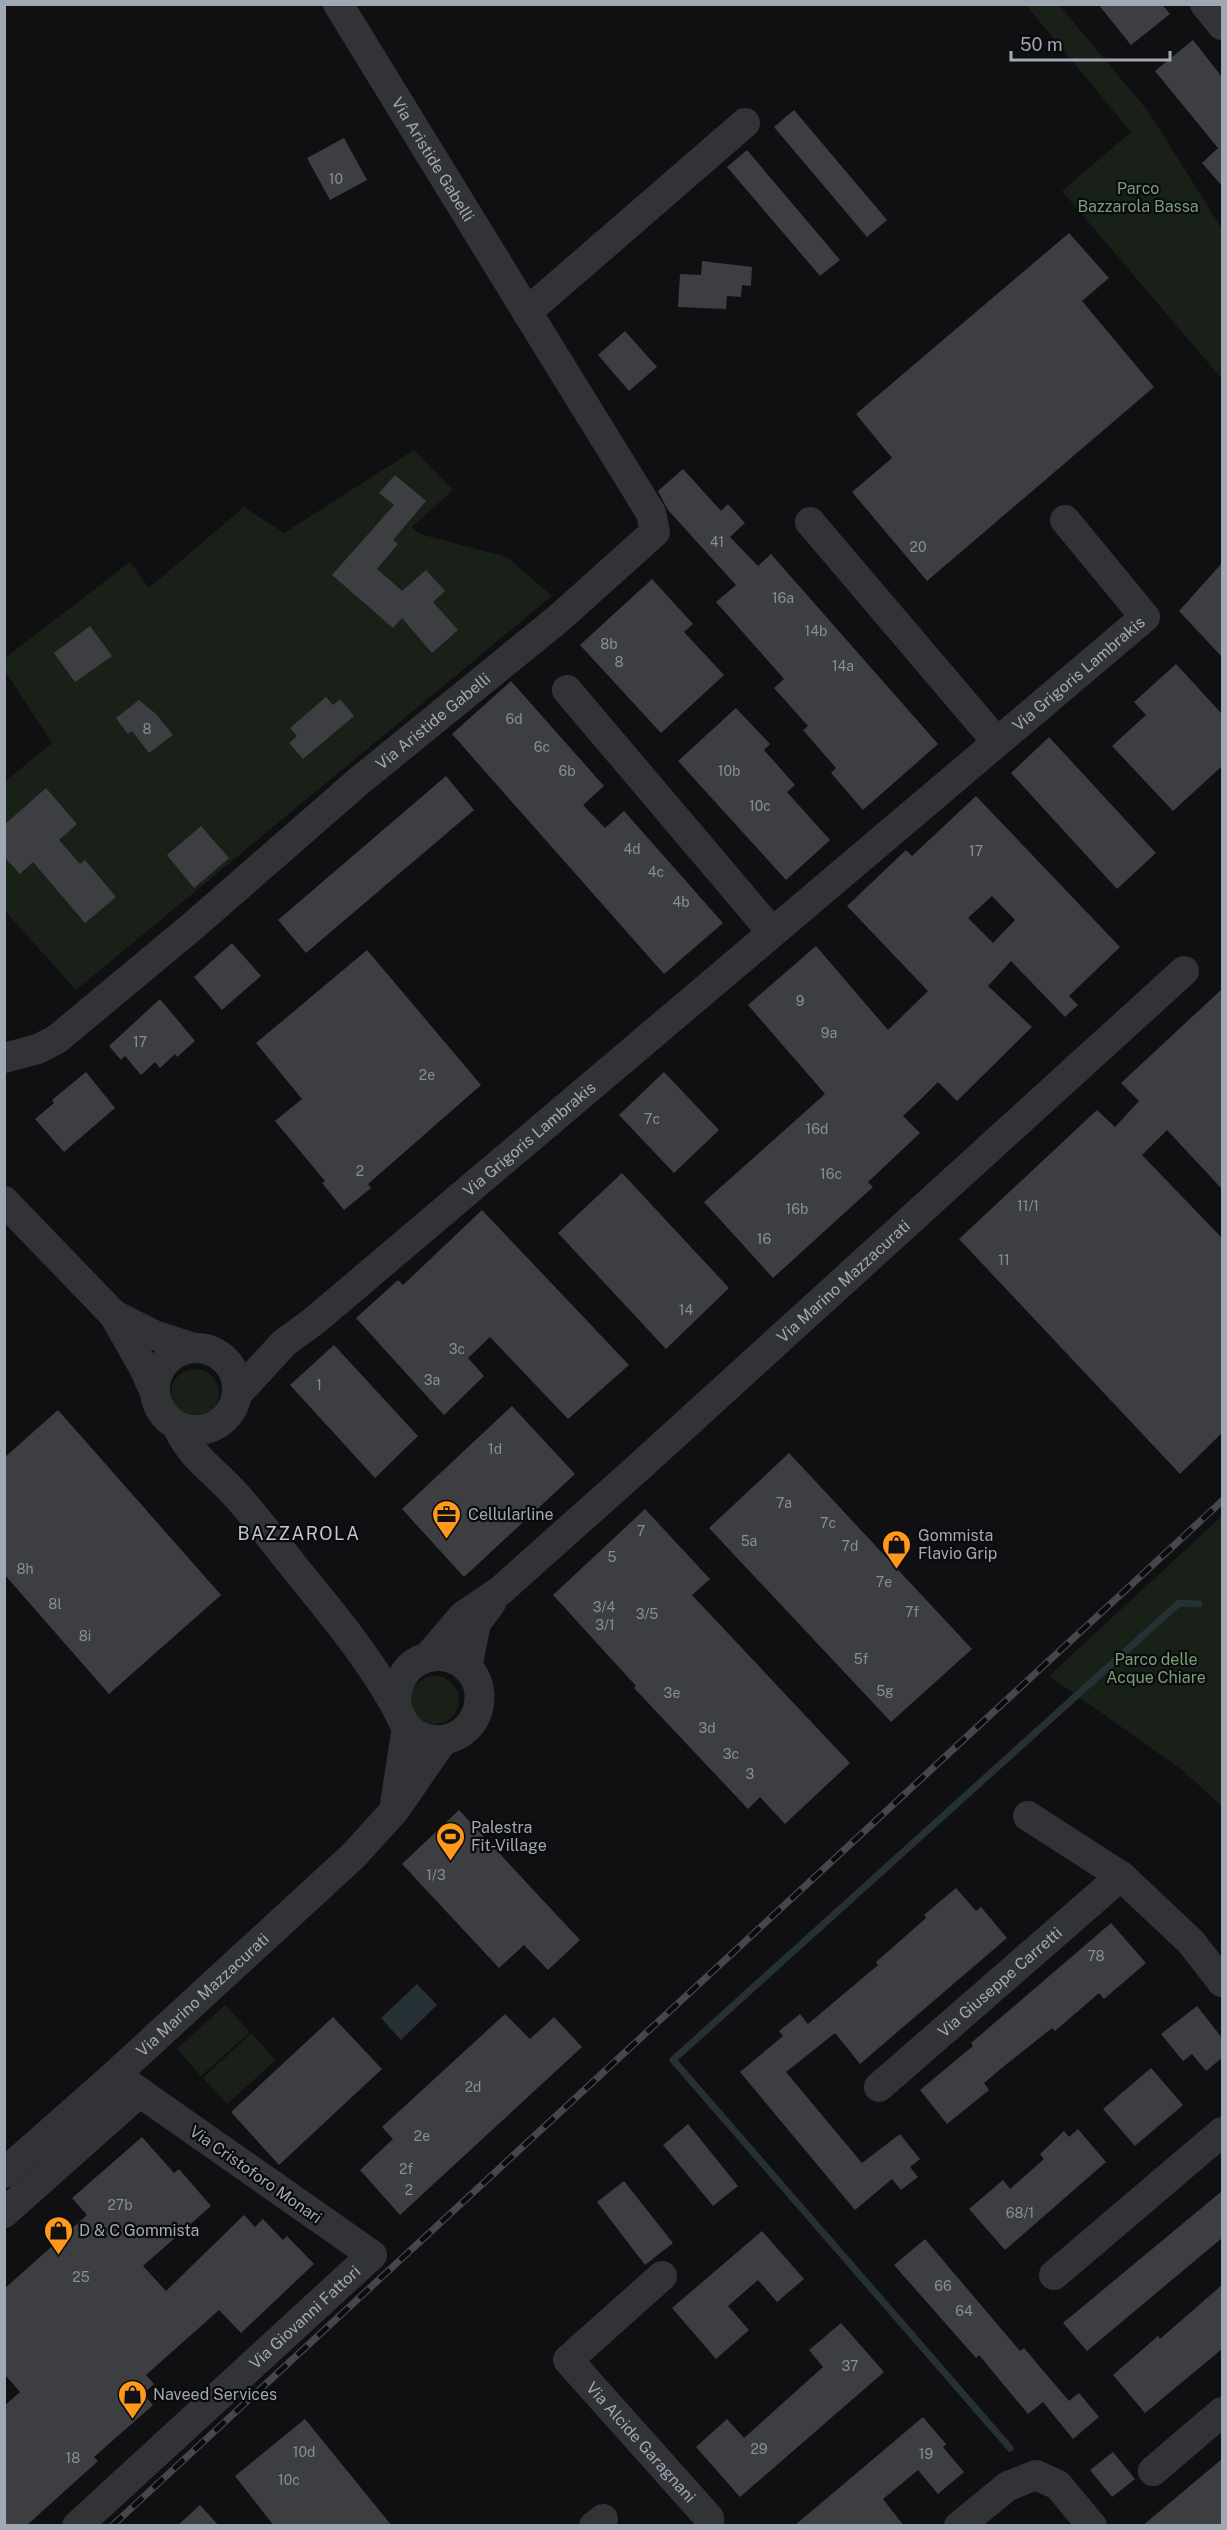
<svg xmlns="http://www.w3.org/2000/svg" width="1227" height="2530" viewBox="0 0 1227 2530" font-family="'Public Sans',sans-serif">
	<rect width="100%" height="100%" fill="#101012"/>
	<g fill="#182018">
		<path d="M1026,5H1059L1148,111L1222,229V379L1062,191L1131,132Z"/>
		<path d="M414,450L453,490L412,527L420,534L507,557L552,596L76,990L5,911L4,782L52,743L5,671V658L130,562L149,588L244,507L284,533Z"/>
		<circle cx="195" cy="1393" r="24"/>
		<path d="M1222,1516V1806L1181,1769L1049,1676Z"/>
		<circle cx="435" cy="1700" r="24"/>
		<path d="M225,2005L250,2032L201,2076L177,2049Z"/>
		<path d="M251,2033L276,2060L227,2104L203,2078Z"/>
	</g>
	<path fill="#263136" d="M417,1984L437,2005L401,2040L381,2018Z"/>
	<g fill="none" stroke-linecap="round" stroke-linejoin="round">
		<path stroke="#263136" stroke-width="7" d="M1010,2448L673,2060L1179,1603L1199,1604"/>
	</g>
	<g fill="#3c3e42" fill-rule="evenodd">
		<path d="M1098,4H1162L1170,14L1131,45Z"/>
		<path d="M1193,40L1222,77V186L1202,163L1218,148L1155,71Z"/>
		<path d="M794,110L887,220L867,237L774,127Z"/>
		<path d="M344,138L367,180L330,200L307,158Z"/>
		<path d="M747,150L840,260L820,276L727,167Z"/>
		<path d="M1069,233L1109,278L1082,301L1154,387L927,581L852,492L892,458L856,414Z"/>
		<path d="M702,261L752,267L751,286L742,285L741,297L727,296L726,309L678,307L680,274L701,275Z"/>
		<path d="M625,331L657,367L629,391L598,355Z"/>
		<path d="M683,469L721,511L728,504L745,523L730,537L758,566L771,554L938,744L863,810L831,773L836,768L803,730L808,726L774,688L784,679L716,602L736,585L668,510L658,491Z"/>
		<path d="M395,475L426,501L393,540L398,544L377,569L402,591L426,570L445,591L433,602L458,630L432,653L402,618L393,628L332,575L394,505L379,493Z"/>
		<path d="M1222,563V657L1179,611Z"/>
		<path d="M652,579L693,624L684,632L724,675L661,733L580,645Z"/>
		<path d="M90,626L112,656L75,682L54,653Z"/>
		<path d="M1176,664L1222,714V766L1173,811L1112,746L1146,715L1134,702Z"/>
		<path d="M511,681L604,786L583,805L605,828L624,811L723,923L664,974L452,734Z"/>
		<path d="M326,697L333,705L340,699L354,716L303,759L289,743L297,736L290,728Z"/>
		<path d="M139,700L156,714L173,735L149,753L132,731L128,734L116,718Z"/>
		<path d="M736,708L770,744L764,750L795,785L787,792L830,840L786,880L678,761Z"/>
		<path d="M1049,737L1156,853L1117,889L1011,773Z"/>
		<path d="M446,776L474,810L306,953L278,920Z"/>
		<path d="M46,788L77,824L59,840L80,864L85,860L116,897L85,923L33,862L20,874L4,857V825Z"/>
		<path d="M976,796L1120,947L1069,996L1078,1005L1065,1017L1011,961L988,986L1032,1027L957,1101L938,1082L920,1100L903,1116L920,1133L868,1182L873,1187L773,1278L704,1202L825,1094L748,1005L816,946L888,1030L928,991L847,906L906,850L912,856ZM992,896L1015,920L993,943L968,918Z"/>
		<path d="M201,826L229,858L194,888L167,855Z"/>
		<path d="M232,943L261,976L222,1010L194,977Z"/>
		<path d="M367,950L481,1085L368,1184L371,1188L344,1210L322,1183L325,1181L275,1121L302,1099L256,1043Z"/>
		<path d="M1222,989V1189L1167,1130L1142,1155L1222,1238V1433L1180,1474L959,1239L1097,1110L1115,1127L1139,1101L1121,1083Z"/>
		<path d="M160,999L195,1041L177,1057L175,1054L160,1068L155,1062L141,1075L125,1056L121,1060L109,1046Z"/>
		<path d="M86,1072L115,1108L64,1152L35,1119L54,1103L52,1100Z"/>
		<path d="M664,1072L719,1130L674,1173L619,1115Z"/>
		<path d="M622,1173L729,1288L666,1349L558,1233Z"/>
		<path d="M482,1210L629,1365L568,1419L490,1337L468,1358L484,1376L444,1415L356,1318L398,1280L403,1285Z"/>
		<path d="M334,1345L418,1436L375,1478L290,1385Z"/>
		<path d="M512,1406L575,1474L464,1577L402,1509Z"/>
		<path d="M58,1410L221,1595L109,1694L4,1574V1458Z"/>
		<path d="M789,1453L972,1649L891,1722L709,1528Z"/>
		<path d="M645,1509L710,1579L692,1595L850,1763L785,1824L760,1797L748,1809L634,1688L636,1686L553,1595Z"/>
		<path d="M459,1810L580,1940L548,1970L524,1945L499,1968L402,1864Z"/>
		<path d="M956,1888L976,1911L981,1907L1007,1938L860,2064L835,2033L786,2072L862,2163L900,2134L920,2159L910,2167L918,2177L901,2190L892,2179L855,2210L740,2072L783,2036L779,2031L800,2014L808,2024L878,1965L876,1962L926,1918L924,1915Z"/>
		<path d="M1111,1923L1146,1963L1104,1999L1099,1993L1055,2031L1052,2028L1003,2067L984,2083L989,2090L947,2124L920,2090L973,2046L971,2043Z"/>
		<path d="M1197,2006L1222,2038V2058L1206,2071L1192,2054L1183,2061L1161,2034Z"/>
		<path d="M505,2014L530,2039L554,2017L582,2047L400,2215L360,2170L393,2139L382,2127Z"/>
		<path d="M333,2017L382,2069L279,2165L231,2112Z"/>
		<path d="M1151,2068L1183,2105L1135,2146L1103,2109Z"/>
		<path d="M688,2124L738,2186L713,2206L663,2145Z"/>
		<path d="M1078,2129L1106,2162L1005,2250L969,2209L1003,2180L1010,2189L1044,2159L1040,2154L1064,2131L1069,2137Z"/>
		<path d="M142,2137L174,2173L179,2169L211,2206L143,2266L166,2291L244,2215L255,2227L263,2219L283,2240L287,2236L314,2264L241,2333L219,2310L146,2375L154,2384L143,2394L153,2405L94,2457L98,2461L26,2526H4V2406L20,2392L4,2374V2289L87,2215L72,2198Z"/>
		<path d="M624,2181L673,2243L645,2265L597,2202Z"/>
		<path d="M1222,2191V2238L1087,2351L1063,2323Z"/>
		<path d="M762,2231L804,2279L777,2302L758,2280L728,2306L749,2330L716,2359L672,2308Z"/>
		<path d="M925,2239L1020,2351L1024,2348L1069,2401L1079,2393L1099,2417L1073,2439L1043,2402L1028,2414L979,2355L976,2358L894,2265Z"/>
		<path d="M1222,2285V2349L1145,2413L1113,2375L1158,2336L1160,2339Z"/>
		<path d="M841,2323L884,2372L740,2497L696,2447L727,2419L744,2438L823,2367L809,2350Z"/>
		<path d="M923,2417L946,2444L943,2447L964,2472L938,2494L918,2470L883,2499L904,2526H794Z"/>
		<path d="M305,2419L392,2526H274L235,2476Z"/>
		<path d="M1113,2452L1135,2479L1112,2497L1090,2470Z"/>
		<path d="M1222,2459V2526H1142Z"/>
		<path d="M200,2505L219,2526H177Z"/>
	</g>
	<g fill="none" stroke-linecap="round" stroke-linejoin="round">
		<g stroke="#313337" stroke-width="30">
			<path id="s1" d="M338,4L527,312"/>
			<path d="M1205,4L1222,25"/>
			<path d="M810,522L997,742"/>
			<path d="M567,690L772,932"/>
			<path id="s2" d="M4,1058L38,1049L57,1039L194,925L359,781L558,619L655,532L651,513L527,312L745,123"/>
			<path d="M4,1201L114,1315L144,1368L155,1393"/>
			<path d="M114,1315L154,1335L194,1348"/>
			<circle cx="196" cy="1389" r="41"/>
			<path id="s3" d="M238,1393L284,1343L314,1321L1145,617L1065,520"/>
			<path d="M177,1426C193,1460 212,1468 235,1494C256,1517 275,1543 295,1568C330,1611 366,1654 394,1703C401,1715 403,1728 417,1735C434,1744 454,1741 467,1728C477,1718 481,1704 479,1690C470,1642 395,1643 396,1705"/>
			<path id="s4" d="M428,1657L463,1616L500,1591L639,1467L1184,971"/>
			<path d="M467,1668L476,1623L491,1603"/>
			<path d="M395,1804L407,1727"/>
			<path d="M1028,1816L1121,1876L1191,1942L1222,1982"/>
			<path id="s5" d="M879,2087L1121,1876"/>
			<path id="s6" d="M4,2173L115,2075L354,1855L394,1811L443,1740"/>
			<path d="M4,2213L140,2092"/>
			<path d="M1054,2275L1222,2132"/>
			<path id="s7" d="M662,2276L568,2360L709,2518V2526"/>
			<path d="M1153,2471L1222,2412"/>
			<path id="s8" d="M77,2526L372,2255L115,2075"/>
			<path d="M594,2526L603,2519"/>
			<path d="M959,2526L1008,2486L1036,2475L1058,2485L1092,2526"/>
		</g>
		<defs>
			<path id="rail" d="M112,2526L1222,1501"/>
		</defs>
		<use href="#rail" stroke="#44474c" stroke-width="7"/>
		<use href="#rail" stroke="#0b0b0d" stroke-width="4.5" stroke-dasharray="14" stroke-linecap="butt"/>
	</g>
	<defs>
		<symbol id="office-pin" viewBox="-11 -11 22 30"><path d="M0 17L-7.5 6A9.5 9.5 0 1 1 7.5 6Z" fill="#ff981b" stroke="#0b0b0d"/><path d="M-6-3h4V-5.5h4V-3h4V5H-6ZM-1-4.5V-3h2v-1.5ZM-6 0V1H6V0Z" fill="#111"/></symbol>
		<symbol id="shop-pin" viewBox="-11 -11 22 30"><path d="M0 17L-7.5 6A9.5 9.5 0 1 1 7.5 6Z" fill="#ff981b" stroke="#0b0b0d"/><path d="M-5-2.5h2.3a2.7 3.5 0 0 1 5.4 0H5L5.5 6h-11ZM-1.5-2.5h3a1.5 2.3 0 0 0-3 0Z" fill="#111"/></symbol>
		<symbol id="stadium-pin" viewBox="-11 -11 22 30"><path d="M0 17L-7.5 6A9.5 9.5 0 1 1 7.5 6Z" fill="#ff981b" stroke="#0b0b0d"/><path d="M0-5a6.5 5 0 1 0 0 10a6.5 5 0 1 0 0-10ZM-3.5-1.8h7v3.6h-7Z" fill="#111"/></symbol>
	</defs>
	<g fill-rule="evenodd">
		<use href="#office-pin" x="430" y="1498" width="33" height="45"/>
		<use href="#shop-pin" x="880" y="1528" width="33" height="45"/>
		<use href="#stadium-pin" x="434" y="1820" width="33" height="45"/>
		<use href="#shop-pin" x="42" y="2214" width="33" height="45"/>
		<use href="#shop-pin" x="116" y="2378" width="33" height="45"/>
	</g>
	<g text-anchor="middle" stroke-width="4.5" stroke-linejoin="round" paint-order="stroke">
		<g font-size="14" fill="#878e98">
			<text x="336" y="184">10</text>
			<text x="717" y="547">41</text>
			<text x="918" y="552">20</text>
			<text x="783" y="603">16a</text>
			<text x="816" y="636">14b</text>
			<text x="609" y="649">8b</text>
			<text x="619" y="667">8</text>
			<text x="843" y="671">14a</text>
			<text x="514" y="724">6d</text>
			<text x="147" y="734">8</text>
			<text x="542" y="752">6c</text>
			<text x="567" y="776">6b</text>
			<text x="729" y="776">10b</text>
			<text x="760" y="811">10c</text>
			<text x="632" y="854">4d</text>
			<text x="976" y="856">17</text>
			<text x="656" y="877">4c</text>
			<text x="681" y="907">4b</text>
			<text x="800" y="1006">9</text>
			<text x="829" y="1038">9a</text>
			<text x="140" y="1047">17</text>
			<text x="427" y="1080">2e</text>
			<text x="652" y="1124">7c</text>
			<text x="817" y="1134">16d</text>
			<text x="360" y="1176">2</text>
			<text x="831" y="1179">16c</text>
			<text x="1028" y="1211">11/1</text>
			<text x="797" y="1214">16b</text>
			<text x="764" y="1244">16</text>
			<text x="1004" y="1265">11</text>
			<text x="686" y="1315">14</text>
			<text x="457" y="1354">3c</text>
			<text x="432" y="1385">3a</text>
			<text x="319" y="1390">1</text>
			<text x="495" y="1454">1d</text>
			<text x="784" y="1508">7a</text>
			<text x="828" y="1528">7c</text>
			<text x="641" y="1536">7</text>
			<text x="749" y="1546">5a</text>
			<text x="850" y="1551">7d</text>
			<text x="612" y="1562">5</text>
			<text x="25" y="1574">8h</text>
			<text x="884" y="1587">7e</text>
			<text x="55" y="1609">8l</text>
			<text x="604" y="1612">3/4</text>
			<text x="912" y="1617">7f</text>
			<text x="647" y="1619">3/5</text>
			<text x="605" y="1630">3/1</text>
			<text x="85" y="1641">8i</text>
			<text x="861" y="1664">5f</text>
			<text x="885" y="1696">5g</text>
			<text x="672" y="1698">3e</text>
			<text x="707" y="1733">3d</text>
			<text x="731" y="1759">3c</text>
			<text x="750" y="1779">3</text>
			<text x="436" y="1880">1/3</text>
			<text x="1096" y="1961">78</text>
			<text x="473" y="2092">2d</text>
			<text x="422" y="2141">2e</text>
			<text x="406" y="2174">2f</text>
			<text x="409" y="2195">2</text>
			<text x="120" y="2210">27b</text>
			<text x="1020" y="2218">68/1</text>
			<text x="81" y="2282">25</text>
			<text x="943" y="2291">66</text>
			<text x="964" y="2316">64</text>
			<text x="850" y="2371">37</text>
			<text x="759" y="2454">29</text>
			<text x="304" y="2457">10d</text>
			<text x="926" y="2459">19</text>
			<text x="73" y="2463">18</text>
			<text x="289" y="2485">10c</text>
		</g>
		<g font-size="16" fill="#a0a8b4" stroke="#0b0b0d">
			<text dy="6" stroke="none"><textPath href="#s1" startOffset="182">Via Aristide Gabelli</textPath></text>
			<text dy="6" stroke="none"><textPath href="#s3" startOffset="1107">Via Grigoris Lambrakis</textPath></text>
			<text dy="6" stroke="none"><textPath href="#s2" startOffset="549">Via Aristide Gabelli</textPath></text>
			<text dy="6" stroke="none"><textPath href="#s3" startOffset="387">Via Grigoris Lambrakis</textPath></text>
			<text dy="6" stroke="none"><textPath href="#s4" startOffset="561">Via Marino Mazzacurati</textPath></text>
			<text dy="6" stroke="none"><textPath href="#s5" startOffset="160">Via Giuseppe Carretti</textPath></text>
			<text dy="6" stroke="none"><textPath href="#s6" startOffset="267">Via Marino Mazzacurati</textPath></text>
			<text transform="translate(256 2174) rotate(35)" y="6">Via Cristoforo Monari</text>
			<text dy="6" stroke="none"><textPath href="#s8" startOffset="309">Via Giovanni Fattori</textPath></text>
			<text dy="6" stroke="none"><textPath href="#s7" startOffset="236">Via Alcide Garagnani</textPath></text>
		</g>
		<g font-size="16" fill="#78a175" stroke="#0b0b0d">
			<text x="1138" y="194">Parco<tspan x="1138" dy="18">Bazzarola Bassa</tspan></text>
			<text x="1156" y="1665">Parco delle<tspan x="1156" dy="18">Acque Chiare</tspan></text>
		</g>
		<g font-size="16" fill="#a0a8b4" stroke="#0b0b0d" text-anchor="start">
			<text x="468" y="1520">Cellularline</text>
			<text x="918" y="1541">Gommista<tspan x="918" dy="18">Flavio Grip</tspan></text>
			<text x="471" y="1833">Palestra<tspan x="471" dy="18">Fit-Village</tspan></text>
			<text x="79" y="2236">D &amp; C Gommista</text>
			<text x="153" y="2400">Naveed Services</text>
		</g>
		<g font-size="18" letter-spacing="1.5" fill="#c1c7d0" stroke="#0b0b0d">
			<text x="299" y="1540">BAZZAROLA</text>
		</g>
	</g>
	<rect width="1227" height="2530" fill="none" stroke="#a0a8b4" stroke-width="12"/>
	<path d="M1011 51v9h159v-9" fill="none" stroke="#a0a8b4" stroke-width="3"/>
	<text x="1020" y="51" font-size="18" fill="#a0a8b4" stroke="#0b0b0d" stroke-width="4.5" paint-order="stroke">50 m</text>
</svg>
